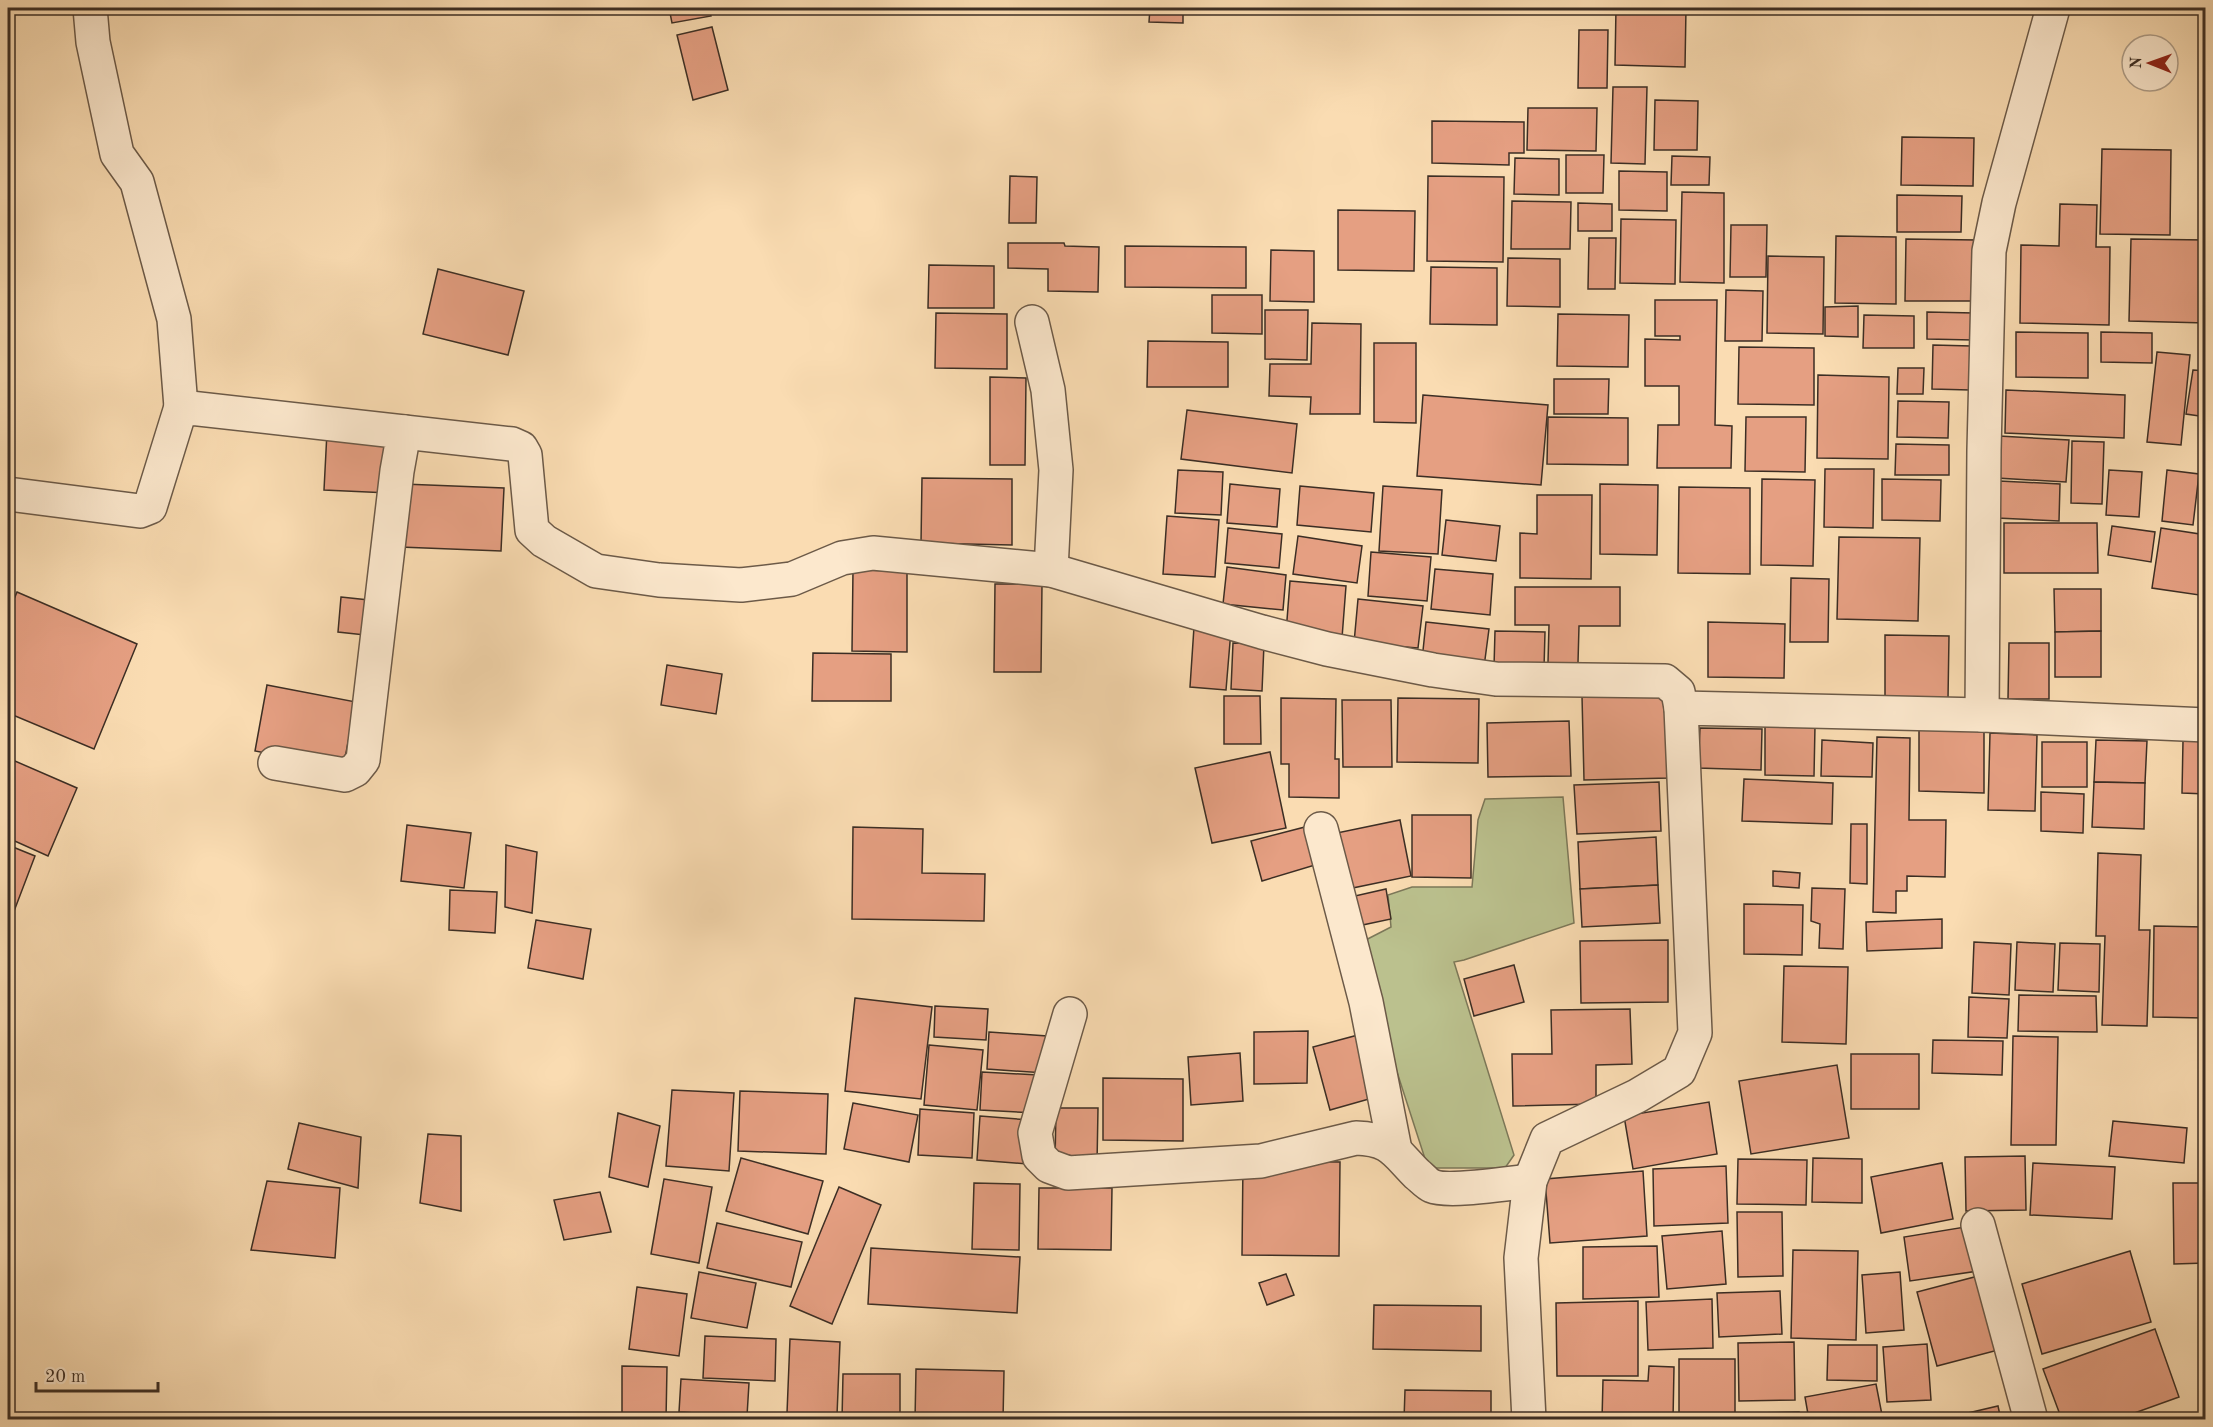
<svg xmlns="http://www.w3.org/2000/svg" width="2213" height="1427" viewBox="0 0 2213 1427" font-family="'Old Standard TT',serif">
	<rect width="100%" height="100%" fill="#fadcb2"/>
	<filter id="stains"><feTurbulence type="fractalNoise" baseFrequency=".00333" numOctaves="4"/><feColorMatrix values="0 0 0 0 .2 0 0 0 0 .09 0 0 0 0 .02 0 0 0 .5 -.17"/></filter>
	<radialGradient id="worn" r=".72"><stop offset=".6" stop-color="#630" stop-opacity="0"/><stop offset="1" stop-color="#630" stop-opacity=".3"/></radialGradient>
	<path fill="#bbc18e" stroke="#7c7859" stroke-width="1.5" d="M1563,797L1574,923L1464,960L1454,962L1514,1155L1505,1168H1428L1356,945L1391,927L1388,895L1412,887H1472L1478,820L1485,799Z"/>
	<g fill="#e59f82" stroke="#3c2e24" stroke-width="1.5">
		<path d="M669,8H709L711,16L672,23Z"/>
		<path d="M1150,8H1183V23L1149,22Z"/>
		<path d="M1616,8H1686L1685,67L1615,65Z"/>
		<path d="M712,27L728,90L693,100L677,35Z"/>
		<path d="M1579,30H1608L1607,88H1578Z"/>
		<path d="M1613,87H1647L1645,164L1611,163Z"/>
		<path d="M1655,100L1698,101L1697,150H1654Z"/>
		<path d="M1528,108H1597L1596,151L1527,150Z"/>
		<path d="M1432,121L1524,122V153H1509V165L1432,163Z"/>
		<path d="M1902,137L1974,138L1973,186L1901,185Z"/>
		<path d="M2102,149L2171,150L2170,235L2100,234Z"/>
		<path d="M1566,155H1604L1603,193H1566Z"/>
		<path d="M1672,156L1710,157L1709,185H1671Z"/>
		<path d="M1515,158L1559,159V195L1514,194Z"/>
		<path d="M1619,171L1667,172V211L1619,210Z"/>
		<path d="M1010,176L1037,177L1036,223H1009Z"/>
		<path d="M1428,176L1504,177L1503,262L1427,261Z"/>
		<path d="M1682,192L1724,193V283L1680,282Z"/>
		<path d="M1897,195L1962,196L1961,232H1897Z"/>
		<path d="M1512,201L1571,202L1570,249H1511Z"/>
		<path d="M1578,203L1612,204V231H1578Z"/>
		<path d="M2060,204L2097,205L2096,247H2110L2109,325L2020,323L2021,245L2059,246Z"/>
		<path d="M1338,210L1415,211L1414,271L1338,270Z"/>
		<path d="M1621,219L1676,220L1675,284L1620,283Z"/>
		<path d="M1731,225H1767L1766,277H1730Z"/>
		<path d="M1836,236L1896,237V304L1835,303Z"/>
		<path d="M1589,238H1616L1615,289H1588Z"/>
		<path d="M1906,239L1977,240L1976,301H1905Z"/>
		<path d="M2131,239L2206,240V323L2129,321Z"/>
		<path d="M1008,243H1064L1065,246L1099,247L1098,292L1048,291V269L1008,268Z"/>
		<path d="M1125,246L1246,247V288L1125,287Z"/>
		<path d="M1271,250L1314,251V302L1270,301Z"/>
		<path d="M1768,256L1824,257L1823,334L1767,333Z"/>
		<path d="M1508,258L1560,259V307L1507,306Z"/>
		<path d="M929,265L994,266V308H928Z"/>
		<path d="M1431,267L1497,268V325L1430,324Z"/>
		<path d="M438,269L524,291L508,355L423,334Z"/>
		<path d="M1726,290L1763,291L1762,341H1725Z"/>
		<path d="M1212,295H1262V334L1212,333Z"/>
		<path d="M1655,300H1717L1715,425L1732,426L1731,468H1657L1658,425H1679V386H1645V339L1680,340V336H1655Z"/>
		<path d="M1858,306V337L1825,336V307Z"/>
		<path d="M1265,310H1308L1307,360L1265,359Z"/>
		<path d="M1927,312L1974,313L1973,340L1927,339Z"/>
		<path d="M936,313L1007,314V369L935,368Z"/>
		<path d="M1558,314L1629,315L1628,367L1557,366Z"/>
		<path d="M1864,315L1914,316V348H1863Z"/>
		<path d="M1312,323L1361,324L1360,414H1310L1311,397L1269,396L1270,364H1311Z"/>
		<path d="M2016,332L2088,333V378L2016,377Z"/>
		<path d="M2101,332L2152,333V363L2101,362Z"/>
		<path d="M1148,341L1228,342V387H1147Z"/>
		<path d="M1374,343H1416V423L1374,422Z"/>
		<path d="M1933,345L1971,346L1970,390L1932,389Z"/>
		<path d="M1739,347L1814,348V405L1738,404Z"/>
		<path d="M2157,352L2190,355L2181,445L2147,442Z"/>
		<path d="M1898,368H1924L1923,394H1897Z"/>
		<path d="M2193,370L2206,371V417L2186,414Z"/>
		<path d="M1818,375L1889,377L1888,459L1817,458Z"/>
		<path d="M990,377L1026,378L1025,465H990Z"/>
		<path d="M1554,379H1609L1608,414H1554Z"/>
		<path d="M2006,390L2125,395L2124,438L2005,433Z"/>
		<path d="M1423,395L1548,405L1541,485L1417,476Z"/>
		<path d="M1898,401L1949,402L1948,438L1897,437Z"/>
		<path d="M1187,410L1297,424L1292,473L1181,459Z"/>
		<path d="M1548,417L1628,418V465L1547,464Z"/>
		<path d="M1746,417H1806L1805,472L1745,471Z"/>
		<path d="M327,432L392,434L389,493L324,490Z"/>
		<path d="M1999,436L2069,440L2066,482L1997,478Z"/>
		<path d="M2072,441L2104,442L2102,504L2071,503Z"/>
		<path d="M1896,444L1949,445V475H1895Z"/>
		<path d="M1825,469H1874L1873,528L1824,527Z"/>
		<path d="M1178,470L1223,472L1221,515L1175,513Z"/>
		<path d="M2109,470L2142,472L2139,517L2106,515Z"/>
		<path d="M2167,470L2199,474L2193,525L2162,521Z"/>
		<path d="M2206,472V528H2199Z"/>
		<path d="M922,478L1012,479V545L921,543Z"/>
		<path d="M1762,479L1815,480L1813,566L1761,565Z"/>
		<path d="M1882,479L1941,480L1940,521L1882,520Z"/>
		<path d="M1999,481L2060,484L2059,521L1997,518Z"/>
		<path d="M403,484L504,488L501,551L400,547Z"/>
		<path d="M1230,484L1280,489L1277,527L1227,523Z"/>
		<path d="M1600,484L1658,485L1657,555L1600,554Z"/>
		<path d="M1300,486L1374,493L1371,532L1297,525Z"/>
		<path d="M1383,486L1442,490L1438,554L1379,551Z"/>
		<path d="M1679,487L1750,488V574L1678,573Z"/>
		<path d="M1537,495H1592L1591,579L1520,578V533L1537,534Z"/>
		<path d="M1167,516L1219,520L1215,577L1163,574Z"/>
		<path d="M1446,520L1500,526L1496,561L1442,555Z"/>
		<path d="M2004,523H2097L2098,573H2004Z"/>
		<path d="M2112,526L2155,532L2151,562L2108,555Z"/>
		<path d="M1228,528L1282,534L1279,568L1225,563Z"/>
		<path d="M2161,528L2206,535V596L2152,588Z"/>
		<path d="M1298,536L1362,546L1357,583L1293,574Z"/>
		<path d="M1839,537L1920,538L1918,621L1837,619Z"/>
		<path d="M1371,552L1431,557L1427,601L1368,596Z"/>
		<path d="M1227,567L1286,575L1283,610L1223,604Z"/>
		<path d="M1435,569L1493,574L1490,615L1431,609Z"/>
		<path d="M853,570L907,571V652L852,651Z"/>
		<path d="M1791,578L1829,579L1828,642H1790Z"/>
		<path d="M1290,581L1346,586L1342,638L1286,633Z"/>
		<path d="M995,584H1042L1041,672H994Z"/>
		<path d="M1515,587H1620V626H1579L1578,663H1548L1549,625H1515Z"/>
		<path d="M2054,589H2101V631L2055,632Z"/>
		<path d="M17,592L137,644L94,749L8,713V614Z"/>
		<path d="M341,597L378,601L374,636L338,632Z"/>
		<path d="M1358,599L1423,606L1418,648L1354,643Z"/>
		<path d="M1426,622L1489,629L1484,667L1422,660Z"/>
		<path d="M1708,622L1785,624L1784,678L1708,677Z"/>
		<path d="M1194,627L1231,630L1226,690L1190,687Z"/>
		<path d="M1495,631L1545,632L1544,668L1494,667Z"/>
		<path d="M2101,631V677H2055V632Z"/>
		<path d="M1885,635L1949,636L1948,699L1885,698Z"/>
		<path d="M1233,643L1264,644L1262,691L1231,689Z"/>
		<path d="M2009,643H2049V699H2008Z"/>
		<path d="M813,653L891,654V701H812Z"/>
		<path d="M667,665L722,674L716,714L661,705Z"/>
		<path d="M267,685L356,702L343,768L255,751Z"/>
		<path d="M1666,694L1669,778L1584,780L1582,696Z"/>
		<path d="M1224,696H1260L1261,744H1224Z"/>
		<path d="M1281,698L1336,699L1335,759H1339V798L1289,797V764H1281Z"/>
		<path d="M1398,698L1479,699L1478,763L1397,762Z"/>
		<path d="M1342,700H1391L1392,767H1343Z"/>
		<path d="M1569,721L1571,776L1488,777L1487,723Z"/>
		<path d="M1765,725L1815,726L1814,776L1765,775Z"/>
		<path d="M1700,728L1762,729L1761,770L1698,768Z"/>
		<path d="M1919,729H1984V793L1919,791Z"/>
		<path d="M1990,733L2037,735L2035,811L1988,810Z"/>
		<path d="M1877,737L1910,738L1909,820H1946L1945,877L1907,876V891H1896V913L1873,912Z"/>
		<path d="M1822,740L1873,743L1872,777L1821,776Z"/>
		<path d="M2096,740L2147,741L2145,783L2094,782Z"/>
		<path d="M2183,741H2206V794L2182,793Z"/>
		<rect x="2042" y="742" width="45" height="45"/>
		<path d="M1270,752L1286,828L1212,843L1195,768Z"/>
		<path d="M8,758L77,788L48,856L8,838Z"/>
		<path d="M1744,779L1833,783L1832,824L1742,821Z"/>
		<path d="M1659,782L1661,831L1577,834L1574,785Z"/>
		<path d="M2094,782L2145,783L2144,829L2092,827Z"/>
		<path d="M2041,792L2084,794L2083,833L2041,831Z"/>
		<path d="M1412,815H1471V878L1412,877Z"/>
		<path d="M1400,820L1411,876L1338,891L1327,835Z"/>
		<path d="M1851,824H1867V884L1850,883Z"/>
		<path d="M407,825L471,833L464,888L401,881Z"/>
		<path d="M853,827L923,829L922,873L985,874L984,921L852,919Z"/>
		<path d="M1305,827L1315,865L1262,881L1251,841Z"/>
		<path d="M1656,837L1658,885L1580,889L1578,842Z"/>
		<path d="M8,845L35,856L8,927Z"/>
		<path d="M506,845L537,852L532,913L505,907Z"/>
		<path d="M2098,853L2141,855L2139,930H2150L2147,1026L2102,1025L2105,936H2096Z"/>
		<path d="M1773,871L1800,873L1799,888L1773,886Z"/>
		<path d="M1658,885L1660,923L1582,927L1580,889Z"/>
		<path d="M1812,888L1845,889L1843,949L1819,948L1820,924L1811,921Z"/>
		<path d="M1386,889L1391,919L1353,927L1346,898Z"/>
		<path d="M450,890L497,892L495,933L449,930Z"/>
		<path d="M1744,904L1803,905L1802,955L1744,954Z"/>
		<path d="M1942,919V948L1867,951L1866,922Z"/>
		<path d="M536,920L591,929L583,979L528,968Z"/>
		<path d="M2154,926L2205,927L2204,1018L2153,1017Z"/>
		<path d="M1668,940V1002L1581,1003L1580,941Z"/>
		<path d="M1974,942L2011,944L2009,995L1972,993Z"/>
		<path d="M2017,942L2055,944L2053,992L2015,990Z"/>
		<path d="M2060,943L2100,944L2099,992L2058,990Z"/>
		<path d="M1514,965L1524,1002L1474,1016L1464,979Z"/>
		<path d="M1784,966L1848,967L1846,1044L1782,1042Z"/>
		<path d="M2019,995L2096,996L2097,1032L2018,1031Z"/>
		<path d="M1969,997L2009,999L2007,1038L1968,1037Z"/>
		<path d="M855,998L932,1007L921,1099L845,1091Z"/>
		<path d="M935,1006L988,1009L986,1040L934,1037Z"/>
		<path d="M1630,1009L1632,1064L1596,1065V1104L1513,1106L1512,1054H1552L1551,1010Z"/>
		<path d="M1308,1031L1307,1083L1254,1084V1032Z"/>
		<path d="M989,1032L1047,1036L1045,1073L987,1069Z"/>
		<path d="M1358,1035L1376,1097L1330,1110L1313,1047Z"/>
		<path d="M2013,1036L2058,1037L2056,1145H2011Z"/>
		<path d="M1933,1040L2003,1041L2002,1075L1932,1073Z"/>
		<path d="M929,1045L983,1050L977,1110L924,1105Z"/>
		<path d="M1240,1053L1243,1101L1191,1105L1188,1057Z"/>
		<rect x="1851" y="1054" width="68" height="55"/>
		<path d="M1837,1065L1849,1138L1751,1154L1739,1081Z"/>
		<path d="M982,1072L1038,1075L1036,1113L980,1110Z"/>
		<path d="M1103,1078L1183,1079V1141L1103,1140Z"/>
		<path d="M672,1090L734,1093L729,1171L666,1166Z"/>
		<path d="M740,1091L828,1094L826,1154L738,1151Z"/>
		<path d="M1709,1102L1717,1154L1633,1169L1624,1116Z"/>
		<path d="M853,1103L918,1115L909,1162L844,1149Z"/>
		<path d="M1056,1108H1098L1097,1164L1055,1163Z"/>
		<path d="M920,1109L974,1113L972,1158L918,1155Z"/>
		<path d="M618,1113L660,1126L648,1187L609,1177Z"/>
		<path d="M980,1116L1030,1120L1027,1164L977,1160Z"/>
		<path d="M2113,1121L2187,1128L2184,1163L2109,1156Z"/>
		<path d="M299,1123L361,1137L358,1188L288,1169Z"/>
		<path d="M428,1134L461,1136V1211L420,1203Z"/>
		<path d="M2025,1156L2026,1210L1966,1211L1965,1157Z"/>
		<path d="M741,1158L823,1181L808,1234L726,1211Z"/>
		<path d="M1813,1158L1862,1159V1203L1812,1202Z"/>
		<path d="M1738,1159L1807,1160L1806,1205L1737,1204Z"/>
		<path d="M1243,1161L1340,1162L1339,1256L1242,1255Z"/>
		<path d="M1942,1163L1953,1219L1881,1233L1871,1177Z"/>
		<path d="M2033,1163L2115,1167L2112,1219L2030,1215Z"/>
		<path d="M1726,1166L1728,1223L1654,1226L1653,1169Z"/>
		<path d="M1643,1171L1647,1236L1550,1243L1545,1179Z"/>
		<path d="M664,1179L712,1187L699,1263L651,1254Z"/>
		<path d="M267,1181L340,1188L335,1258L251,1250Z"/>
		<path d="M974,1183L1020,1184L1019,1250L972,1249Z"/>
		<path d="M2173,1183H2206V1263L2174,1264Z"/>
		<path d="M839,1187L881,1205L832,1324L790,1306Z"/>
		<path d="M1039,1188H1112L1111,1250L1038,1249Z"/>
		<path d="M600,1192L611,1232L564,1240L554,1200Z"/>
		<path d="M1737,1212H1782L1783,1276L1738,1277Z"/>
		<path d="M717,1223L802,1242L791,1287L707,1268Z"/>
		<path d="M1971,1226L1978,1271L1910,1281L1904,1237Z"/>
		<path d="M1722,1231L1726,1284L1667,1289L1662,1236Z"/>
		<path d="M1657,1246L1659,1297L1583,1299V1247Z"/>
		<path d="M871,1248L1020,1257L1017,1313L868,1304Z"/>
		<path d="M1793,1250L1858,1251L1856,1340L1791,1338Z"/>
		<path d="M2130,1251L2151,1322L2042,1354L2022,1284Z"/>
		<path d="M699,1272L756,1283L747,1328L691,1318Z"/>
		<path d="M1900,1272L1904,1330L1866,1333L1862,1275Z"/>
		<path d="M1286,1274L1294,1295L1267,1305L1259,1283Z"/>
		<path d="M1982,1275L2002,1349L1937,1366L1917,1292Z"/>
		<path d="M637,1287L687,1294L679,1356L629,1349Z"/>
		<path d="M1780,1291L1782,1334L1719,1337L1717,1293Z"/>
		<path d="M1712,1299L1713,1348L1648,1350L1646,1302Z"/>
		<path d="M1638,1301V1376H1557L1556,1303Z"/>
		<path d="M1374,1305L1481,1306V1351L1373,1349Z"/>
		<path d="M2155,1329L2179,1397L2115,1420H2062L2043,1369Z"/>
		<path d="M705,1336L776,1339L775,1381L703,1378Z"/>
		<path d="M790,1339L840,1342L837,1415L787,1413Z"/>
		<path d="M1794,1342L1795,1400L1739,1401L1738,1343Z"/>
		<path d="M1927,1344L1931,1400L1887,1402L1883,1347Z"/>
		<path d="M1828,1345H1877V1381L1827,1380Z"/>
		<rect x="1679" y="1359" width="56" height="61"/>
		<path d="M622,1366L667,1367L666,1420H622Z"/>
		<path d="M1649,1366L1674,1367L1673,1420H1602L1603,1380L1648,1381Z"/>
		<path d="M916,1369L1004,1371L1003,1420H915Z"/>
		<path d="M843,1374H900V1420H842Z"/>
		<path d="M681,1379L749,1383L747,1416L679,1412Z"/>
		<path d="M1876,1384L1883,1420H1809L1805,1397Z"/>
		<path d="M1405,1390L1491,1391V1420H1404Z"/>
		<path d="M1998,1406L2001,1420H1938Z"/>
		<path d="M1799,1412V1420H1753V1413Z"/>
		<path d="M672,1417L743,1418V1420H672Z"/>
	</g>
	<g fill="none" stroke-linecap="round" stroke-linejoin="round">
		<defs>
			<g id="minor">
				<path d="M90,8L93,42L117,154L137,182L174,319L181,407"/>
				<path d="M1032,322L1048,390L1056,470L1051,570"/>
				<path d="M404,432L512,444L521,448L525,455L532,530L544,541L596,571L659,580L741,585L792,579L842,558L873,553L1051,570L1262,632L1327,649L1433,670L1496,679L1665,681L1678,692L1681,708"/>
				<path d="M8,494L140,511L150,507L181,407L404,432L397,471L363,760L355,770L345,775L275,763"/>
				<path d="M1982,715L1984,450L1989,251L1999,203L2053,8"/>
				<path d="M1321,829L1366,1002L1395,1150"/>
				<path d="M1070,1014L1035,1133L1039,1156L1049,1166L1068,1173L1261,1161L1356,1138C1391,1139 1395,1152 1417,1174C1422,1178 1427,1184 1432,1186C1448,1193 1510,1183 1530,1181"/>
				<path d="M1978,1225L2031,1420"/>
				<path d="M1529,1420L1521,1258L1530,1181L1547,1139L1637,1096L1679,1071L1695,1033L1681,708L1982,715L2206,725"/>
			</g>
		</defs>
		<use href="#minor" stroke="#6c5a48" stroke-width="36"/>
		<use href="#minor" stroke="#fce8cd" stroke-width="33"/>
	</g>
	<rect width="2213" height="1427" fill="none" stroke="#fadcb2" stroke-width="30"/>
	<rect x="9" y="9" width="2195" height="1409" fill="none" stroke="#3c2e24" stroke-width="3"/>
	<rect x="15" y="15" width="2183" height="1397" fill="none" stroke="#3c2e24" stroke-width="1.5"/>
	<g transform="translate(2150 63) rotate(271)"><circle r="28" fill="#fce8cd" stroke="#af9e89" stroke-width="1.5"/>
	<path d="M0-4.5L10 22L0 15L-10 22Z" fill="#8f2418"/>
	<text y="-9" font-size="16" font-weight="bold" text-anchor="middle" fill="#3c2e24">N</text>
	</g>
	<path d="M36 1382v9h122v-9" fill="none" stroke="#3c2e24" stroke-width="3"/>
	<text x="45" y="1382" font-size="18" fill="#3c2e24" stroke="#fce8cd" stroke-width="4.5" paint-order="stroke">20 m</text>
	<rect width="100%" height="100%" filter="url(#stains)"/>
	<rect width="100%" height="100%" fill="url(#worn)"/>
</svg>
